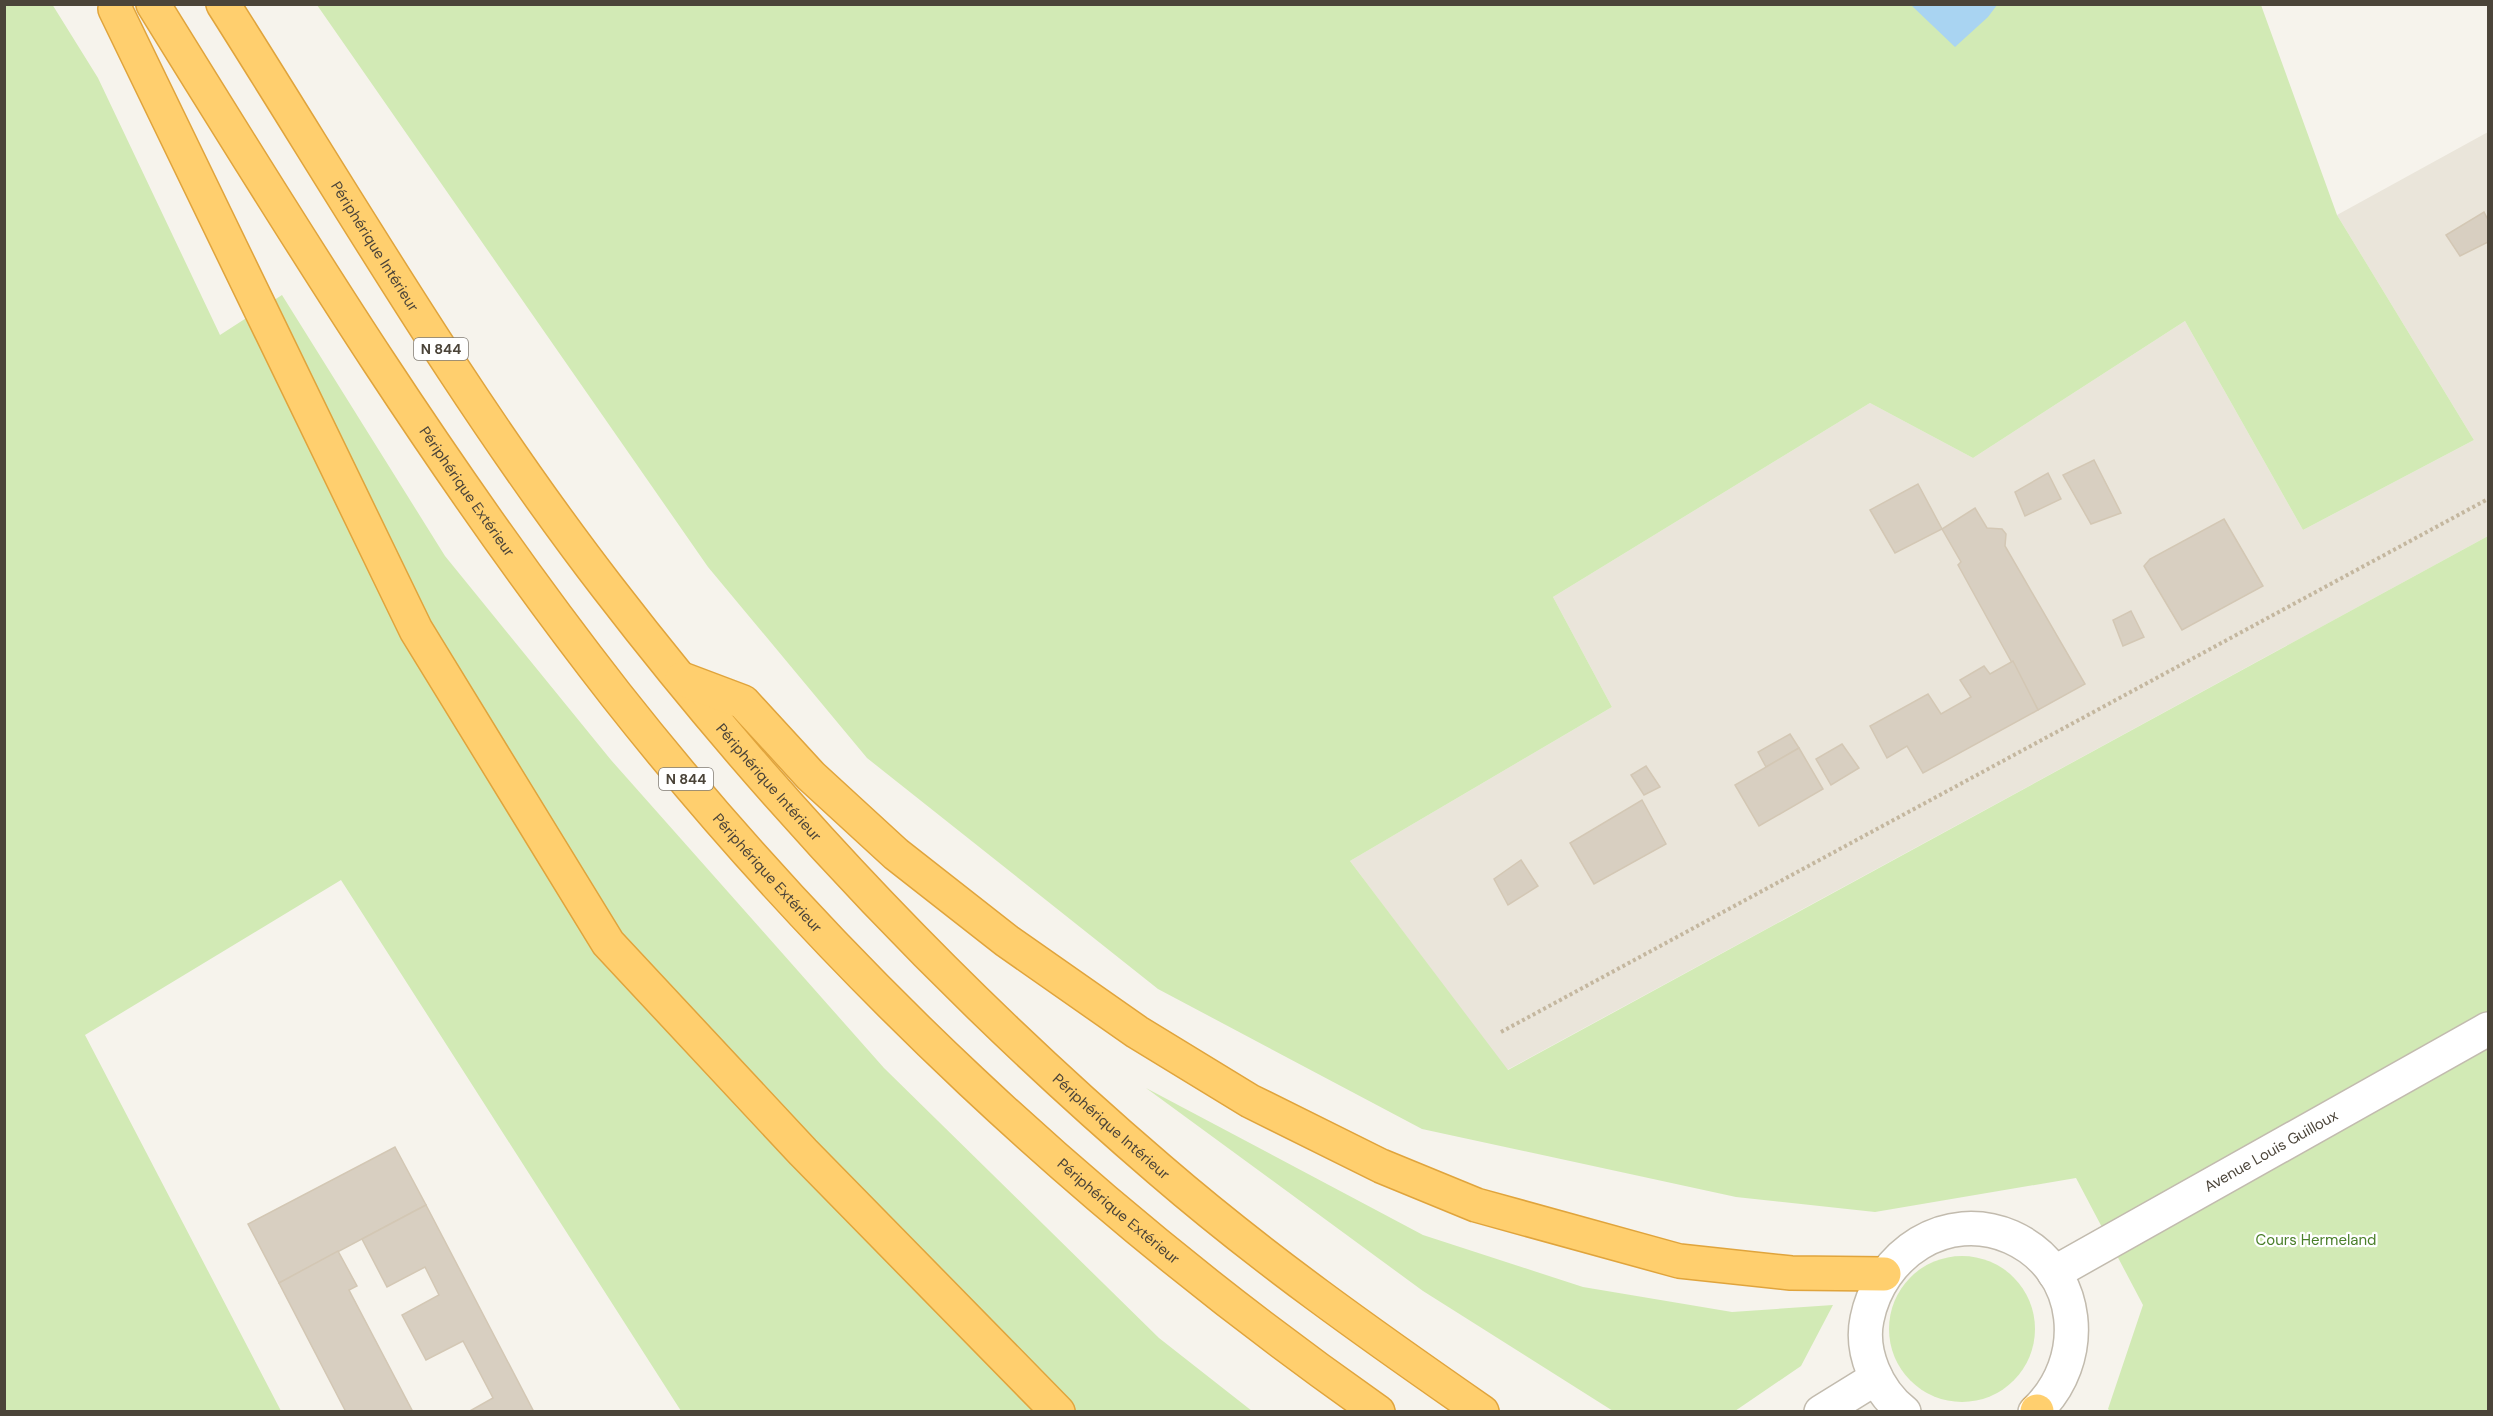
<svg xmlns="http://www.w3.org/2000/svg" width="2493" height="1416" viewBox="0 0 2493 1416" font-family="'DM Sans',sans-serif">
	<rect width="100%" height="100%" fill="#f6f3ec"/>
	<path fill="#eae5da" d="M2488,132V536L1507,1070L1350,861L1612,707L1553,597L1870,403L1973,458L2185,321L2303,530L2474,440L2337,215Z"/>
	<g fill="#d2eab5">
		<path d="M52,4L98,78L220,335L282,295L445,556L611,760L884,1068L1159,1338L1252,1411H681L341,880L85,1035L281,1411L5,1412L4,5Z"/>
		<path d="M317,5H2261L2337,215L2474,440L2303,530L2185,321L1973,458L1870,403L1553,597L1612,707L1350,861L1508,1070L2488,536V1411H2110L2108,1409L2143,1305L2076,1178L1875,1212L1736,1197L1422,1129L1158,989L867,758L708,567Z"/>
		<path d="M1146,1088L1423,1235L1583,1287L1732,1312L1833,1305L1801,1366L1735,1411H1613L1423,1291Z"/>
		<circle cx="1962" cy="1329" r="73"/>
	</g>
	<path fill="#a9d4f2" d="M1911,5H1997L1988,17L1955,47Z"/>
	<g fill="#d8cfc1" stroke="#d3c7b4" stroke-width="1.5">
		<path d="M2484,212L2488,220V242L2460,256L2446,235Z"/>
		<path d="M2094,460L2121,513L2091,524L2063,475Z"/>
		<path d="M2048,473L2061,499L2025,516L2015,492Z"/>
		<path d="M1918,484L1942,529L1895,553L1870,510Z"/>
		<path d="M1975,508L1987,528L2002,529L2006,534L2005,546L2085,684L2038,710L1958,565L1961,562L1942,529Z"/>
		<path d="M2224,519L2263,586L2182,630L2144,566L2150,559Z"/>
		<path d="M2131,611L2144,637L2123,646L2113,620Z"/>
		<path d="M2013,661L2038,710L1923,773L1907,746L1887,758L1870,726L1928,694L1941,714L1971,697L1960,680L1984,666L1990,674Z"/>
		<path d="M1790,734L1799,748L1766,767L1758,752Z"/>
		<path d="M1842,744L1859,768L1831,785L1816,759Z"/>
		<path d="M1799,748L1823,789L1759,826L1735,785Z"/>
		<path d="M1646,766L1660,787L1644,795L1631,775Z"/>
		<path d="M1642,800L1666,844L1594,884L1570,843Z"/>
		<path d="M1521,860L1538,886L1508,905L1494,879Z"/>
		<path d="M395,1147L426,1205L279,1283L248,1224Z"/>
		<path d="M426,1205L534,1412H468L493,1398L463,1341L426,1360L402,1315L439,1295L425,1267L387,1287L362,1239Z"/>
		<path d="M338,1251L357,1286L349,1290L413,1412H346L279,1283Z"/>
	</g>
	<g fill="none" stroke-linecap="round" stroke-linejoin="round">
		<defs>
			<g id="minor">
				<path id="s1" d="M2054,1273L2488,1029"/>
				<path d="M1821,1412L1876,1378"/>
				<path d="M1904,1412C1877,1391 1860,1352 1867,1319C1880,1254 1946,1209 2011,1237C2083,1269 2090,1361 2035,1412"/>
			</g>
			<g id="highway">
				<path d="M116,4L115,9L416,630L608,943L803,1152L1058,1412"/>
				<path id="s2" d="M153,4C299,240 445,477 616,695C832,969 1093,1212 1378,1412"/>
				<path id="s3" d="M223,4C348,201 465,403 608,588C772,801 956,995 1160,1170C1262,1258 1371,1335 1482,1412"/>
				<path d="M682,679L743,702L811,776L896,854L1007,941L1137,1032L1250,1101L1381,1166L1476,1205L1679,1261L1791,1273L1884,1274"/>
				<path d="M2037,1411V1412"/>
			</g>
		</defs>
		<use href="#minor" stroke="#c2bbae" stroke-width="36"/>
		<use href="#highway" stroke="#e0a43c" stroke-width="36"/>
		<path stroke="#c4b79f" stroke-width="4" stroke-dasharray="3 3" stroke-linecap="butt" d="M1501,1032L2488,499"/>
		<use href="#minor" stroke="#fff" stroke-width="33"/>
		<use href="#highway" stroke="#ffcf6e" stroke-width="33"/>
	</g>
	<g text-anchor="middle" stroke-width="4.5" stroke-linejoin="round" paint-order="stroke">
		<g fill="#fff" stroke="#817c74" stroke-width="1.5">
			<rect x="414" y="338" width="54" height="22" rx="4.5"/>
			<rect x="659" y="768" width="54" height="22" rx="4.5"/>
		</g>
		<g font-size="14" font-weight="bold" fill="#4b4439">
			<text x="441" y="354">N 844</text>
			<text x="686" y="784">N 844</text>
		</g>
		<g font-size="15" fill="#4b4439" stroke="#fff">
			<text dy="5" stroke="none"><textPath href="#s3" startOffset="286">Périphérique Intérieur</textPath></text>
			<text dy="5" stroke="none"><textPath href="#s2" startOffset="580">Périphérique Extérieur</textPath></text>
			<text dy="5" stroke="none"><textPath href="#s3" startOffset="952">Périphérique Intérieur</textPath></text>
			<text dy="5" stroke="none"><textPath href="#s2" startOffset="1066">Périphérique Extérieur</textPath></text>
			<text dy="5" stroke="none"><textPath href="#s3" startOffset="1438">Périphérique Intérieur</textPath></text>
			<text dy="5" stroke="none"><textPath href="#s1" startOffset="249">Avenue Louis Guilloux</textPath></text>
			<text dy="5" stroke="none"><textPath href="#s2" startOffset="1554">Périphérique Extérieur</textPath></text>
		</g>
		<g font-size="15" fill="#4a7f2a" stroke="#fff">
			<text x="2316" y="1245">Cours Hermeland</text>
		</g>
	</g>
	<rect width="2493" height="1416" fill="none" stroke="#4b4439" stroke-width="12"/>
</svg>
